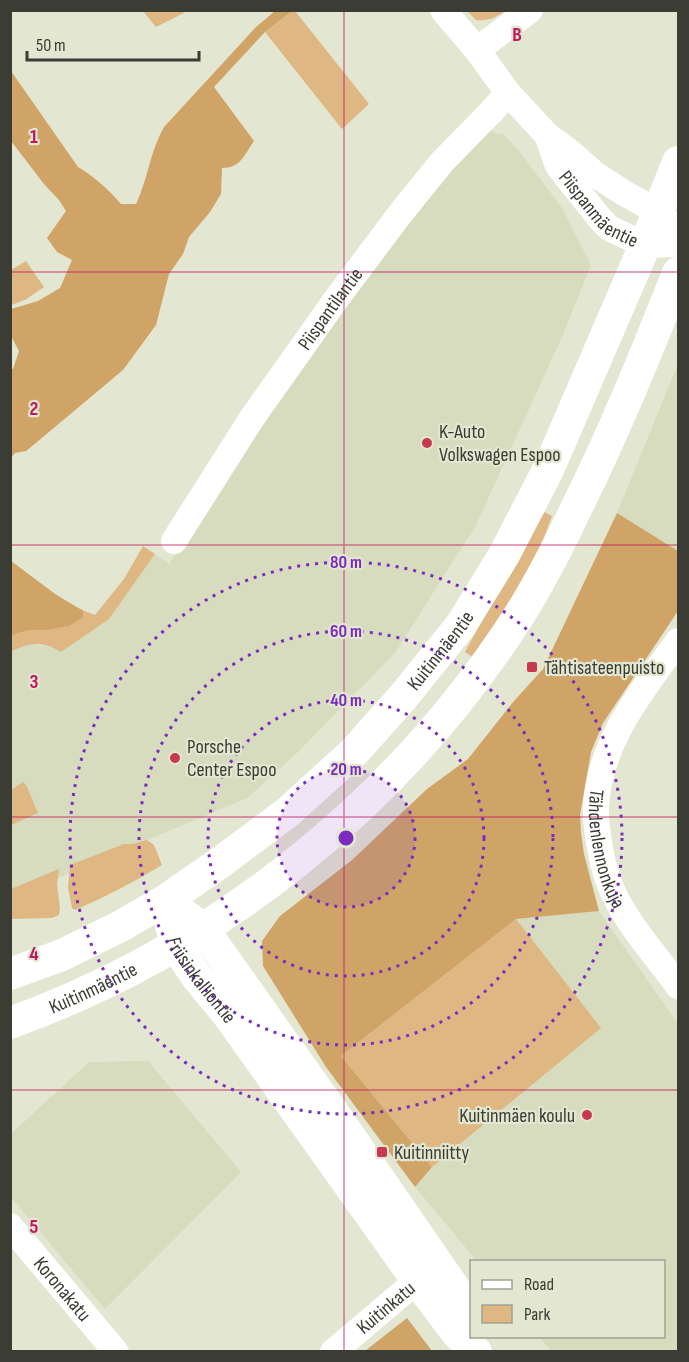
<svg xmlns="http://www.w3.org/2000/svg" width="689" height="1362" viewBox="0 0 689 1362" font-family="'Sofia Sans Condensed',sans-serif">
	<rect width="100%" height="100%" fill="#e3e6d0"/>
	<g fill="#d7dcbe">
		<path d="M490,126L493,133L503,134L519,151L562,208L591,265L561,339L476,525L395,653L297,753L247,798L11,898V652L22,646L33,644L52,647L109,619L155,554L169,564L250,440L393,238L484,131Z"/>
		<path d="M678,364V551L617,513Z"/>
		<path d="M599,911L678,1024V1351H551L539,1337L664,1336V1262L477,1261L415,1187L432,1167L600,1028L516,919Z"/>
		<path d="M148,1061L241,1172L105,1309L11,1197V1134L89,1062Z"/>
	</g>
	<g fill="#deb783">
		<path d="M143,11H183L184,13L156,27Z"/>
		<path d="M292,11H295L369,104L342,129L265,32Z"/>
		<path d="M467,11H505C495,18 488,21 476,20Z"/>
		<path d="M26,261L44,287L25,300L11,305V270Z"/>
		<path d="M542,511L552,516L539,551L528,573L474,658L465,652Z"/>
		<path d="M143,546L155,554L109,619L61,652C43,641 29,642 11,652L10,561C38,580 63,604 95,615L124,579Z"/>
		<path d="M23,782L27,787L38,813L11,825V790Z"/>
		<path d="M147,840L154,845L162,865C134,882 105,897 75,910L72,908L68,888L70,865L124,844H132Z"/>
		<path d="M59,869L57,885L60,908L59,915L52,918L11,919V889Z"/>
		<path d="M516,919L601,1028L432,1167L341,1056Z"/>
	</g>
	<g fill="#d0a467">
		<path d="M275,11H292L265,32L214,87L254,141C244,155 241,168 222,168L221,194L210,212L189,237L183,254L169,274L156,325L123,370L37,442L26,451L15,453L11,458V369H13L19,351L11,336V309L38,301L60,288L72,260L57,252L47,238L66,211L59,200L44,184L11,141V71L78,167C95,177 108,189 121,204H136C148,179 150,151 164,127L256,27Z"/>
		<path d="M617,513L678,551V611L603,723L591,752L580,815L581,833L584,854L599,911L516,919L341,1056L432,1167L415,1187L326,1067L263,966L262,941L280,916L352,860L427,789L468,759L514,701L543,669Z"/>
		<path d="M11,561L55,594L83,611V617L69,626L45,630H28L11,635Z"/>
		<path d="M407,1318L432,1351H365Z"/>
	</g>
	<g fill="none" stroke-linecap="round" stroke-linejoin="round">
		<g stroke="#fff" stroke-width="26">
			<path d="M443,10L477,50L508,93L547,135L571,153L596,175L624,193L658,212L678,232"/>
			<path d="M477,50L530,10"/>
			<path id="s1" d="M547,135L558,166L601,220L609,228L645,245L678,244"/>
			<path id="s2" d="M174,541L252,418L337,298L400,214L442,162L491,112L508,93"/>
			<path id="s3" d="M678,641C642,691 599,742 596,807C595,820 598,835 600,848C603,866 608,884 617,900C633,931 658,958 678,986"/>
			<path id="s4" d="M10,1226L116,1352"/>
			<path id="s5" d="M333,1352L432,1268"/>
		</g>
		<g stroke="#fff" stroke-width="32">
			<path d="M186,916L203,929L346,1131L472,1314"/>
			<path id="s6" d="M171,925L176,946L197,977L229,1016L417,1280L456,1332L476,1352"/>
			<path id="s7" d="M10,974L62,955L119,927L166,900L221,862L288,812L354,752L403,697L461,625L504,555L548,470L645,245L678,162"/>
			<path id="s8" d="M10,1023C219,947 400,802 520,614C540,582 558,547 574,513C613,435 646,354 678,273"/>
		</g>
	</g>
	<path fill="none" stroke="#c2185b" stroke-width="1.5" stroke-opacity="0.55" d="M344,10V1352M10,272H678M10,545H678M10,817H678M10,1090H678"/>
	<circle cx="346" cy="838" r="69" fill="#7b2cbf" fill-opacity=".12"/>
	<g fill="none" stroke="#7b2cbf" stroke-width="3" stroke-dasharray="3 6">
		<circle cx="346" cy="838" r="69"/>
		<circle cx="346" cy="838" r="138"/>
		<circle cx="346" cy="838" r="207"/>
		<circle cx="346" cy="838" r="276"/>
	</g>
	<g fill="#c8384f" stroke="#e3e6d0" stroke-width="2">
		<circle cx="427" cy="443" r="6"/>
		<rect x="526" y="661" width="12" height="12" rx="3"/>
		<circle cx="175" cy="758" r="6"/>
		<circle cx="587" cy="1115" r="6"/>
		<rect x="376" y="1146" width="12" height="12" rx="3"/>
	</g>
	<g text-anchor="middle" stroke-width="4.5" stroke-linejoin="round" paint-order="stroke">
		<g font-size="20" fill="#3b3c34" stroke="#e3e6d0">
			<text dy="7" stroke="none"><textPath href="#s1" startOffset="93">Piispanmäentie</textPath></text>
			<text dy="7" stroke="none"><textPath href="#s2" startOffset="280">Piispantilantie</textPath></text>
			<text dy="7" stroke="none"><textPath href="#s7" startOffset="546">Kuitinmäentie</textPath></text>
			<text dy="7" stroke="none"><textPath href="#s3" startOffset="231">Tähdenlennonkuja</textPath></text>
			<text dy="7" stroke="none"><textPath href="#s6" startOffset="64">Friisinkalliontie</textPath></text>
			<text dy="7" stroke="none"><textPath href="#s8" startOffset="90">Kuitinmäentie</textPath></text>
			<text dy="7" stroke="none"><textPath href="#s4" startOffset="82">Koronakatu</textPath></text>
			<text dy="7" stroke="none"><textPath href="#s5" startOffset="69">Kuitinkatu</textPath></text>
		</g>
		<g font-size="20" fill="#3b3c34" stroke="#e3e6d0" text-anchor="start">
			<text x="439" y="438">K-Auto<tspan x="439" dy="23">Volkswagen Espoo</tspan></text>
			<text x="544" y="674">Tähtisateenpuisto</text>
			<text x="187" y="753">Porsche<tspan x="187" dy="23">Center Espoo</tspan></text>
			<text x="575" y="1122" text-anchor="end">Kuitinmäen koulu</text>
			<text x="394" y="1159">Kuitinniitty</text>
		</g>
	</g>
	<g font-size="20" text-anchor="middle" font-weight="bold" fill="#c2185b" stroke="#e3e6d0" stroke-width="4.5" stroke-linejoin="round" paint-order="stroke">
		<text x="517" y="41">B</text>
		<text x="34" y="143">1</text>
		<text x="34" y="415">2</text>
		<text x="34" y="688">3</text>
		<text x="34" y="960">4</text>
		<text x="34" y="1233">5</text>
	</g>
	<circle cx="346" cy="838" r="9" fill="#7b2cbf" stroke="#e3e6d0" stroke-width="3"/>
	<g font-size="18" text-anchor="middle" font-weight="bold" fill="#7b2cbf" stroke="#e3e6d0" stroke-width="4.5" stroke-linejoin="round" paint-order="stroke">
		<text x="346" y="568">80 m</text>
		<text x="346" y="637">60 m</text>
		<text x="346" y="706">40 m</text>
		<text x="346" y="775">20 m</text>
	</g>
	<rect width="689" height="1362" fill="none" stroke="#3b3c34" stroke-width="24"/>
	<rect x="470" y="1260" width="195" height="78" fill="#e3e6d0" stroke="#a0a292" stroke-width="1.5"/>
	<rect x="482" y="1280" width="30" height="9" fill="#ffffff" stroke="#a0a292" stroke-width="1.5"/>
	<text x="524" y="1290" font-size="18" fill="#3b3c34">Road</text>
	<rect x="482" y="1305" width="30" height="18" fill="#deb783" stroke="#a0a292" stroke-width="1.5"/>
	<text x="524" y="1320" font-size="18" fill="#3b3c34">Park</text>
	<path d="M27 51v9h172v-9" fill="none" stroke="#3b3c34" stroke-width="3"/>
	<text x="36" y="51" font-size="18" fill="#3b3c34" stroke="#e3e6d0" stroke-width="4.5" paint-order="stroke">50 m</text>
</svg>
